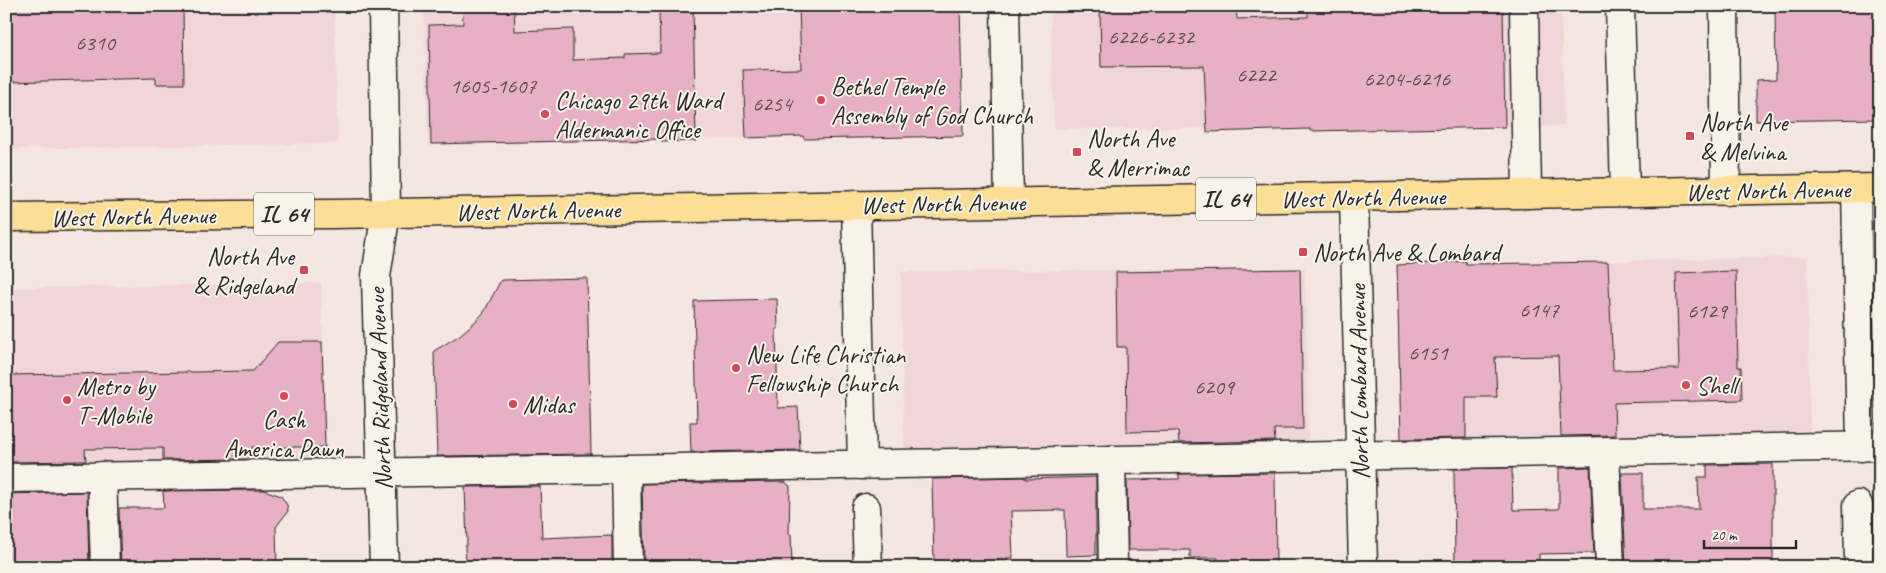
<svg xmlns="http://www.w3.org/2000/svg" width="1886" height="573" viewBox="0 0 1886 573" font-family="Caveat,sans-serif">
	<rect width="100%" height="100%" fill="#f4e6e1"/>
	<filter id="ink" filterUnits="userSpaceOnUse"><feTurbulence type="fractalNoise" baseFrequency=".02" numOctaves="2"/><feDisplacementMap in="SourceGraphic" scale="10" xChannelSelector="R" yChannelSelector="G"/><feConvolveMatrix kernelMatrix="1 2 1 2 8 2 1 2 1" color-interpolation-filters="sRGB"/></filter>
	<g filter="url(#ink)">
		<g fill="#f0d6d8">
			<path d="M6,6H334L338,143L6,149Z"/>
			<path d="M424,6H957L961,134L428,145Z"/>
			<path d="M1050,6H1561L1564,126L1054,129Z"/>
			<path d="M1807,257L1810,437L1402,444L1398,266Z"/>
			<path d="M1305,268L1308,445L904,452L901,272Z"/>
			<path d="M321,283L327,459L6,464V288Z"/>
		</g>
		<g fill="#e8b0c4" stroke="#2b2b2b">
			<path d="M6,6H183L184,84H156V78L8,82Z"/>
			<path d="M462,6H514L515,31L573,29V60L625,58V54L660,53L659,6H693L696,141L662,142V139L431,144L429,25L463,24Z"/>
			<path d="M799,6H960L963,136L804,139L803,136L746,138L743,70L801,69Z"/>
			<path d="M1100,6H1236L1237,19L1308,17V6H1503L1505,127L1310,131V129L1207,132L1204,66L1101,67Z"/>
			<path d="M1775,6H1880V119L1756,121V80L1776,79Z"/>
			<path d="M1466,261V264L1608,262L1613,370L1679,369L1676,273L1736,271L1738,367H1741L1742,400L1614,403L1615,435L1561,436L1558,356L1495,357L1497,397H1466V438L1401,439L1397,265Z"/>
			<path d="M1300,269L1303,429H1274L1275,441L1179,443L1178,431L1127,432L1126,347H1117L1116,272Z"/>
			<path d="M587,278L591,454L437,456L434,351L460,335L477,320L484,312L501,280Z"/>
			<path d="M777,299L778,329H776L778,408L798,407L800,450L691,452L690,422H697L694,301Z"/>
			<path d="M278,342H322L325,447H252L255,459L163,460V448L85,449L86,461L6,462V375L253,371Z"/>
			<path d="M1773,464V567H1626L1622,473H1643V509H1699L1698,477H1707V465Z"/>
			<path d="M1590,467L1594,553L1539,554V567H1455L1454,469L1512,468L1513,510L1559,509V468Z"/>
			<path d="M1275,473L1276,567H1218V558H1190V550H1128L1127,480L1179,479V474Z"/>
			<path d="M1025,477V479L1096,477V555L1066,556L1065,510L1011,511L1013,558H1006V561L934,563L932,479Z"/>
			<path d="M785,482L790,486L789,534H791L792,567H700V563L644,564L642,484Z"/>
			<path d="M540,486L542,538L612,535V566L473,567L466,561L465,547L467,543L465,487Z"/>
			<path d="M264,490L281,496L287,505L288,511L276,527L277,567H121L119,508H164L163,491Z"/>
			<path d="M87,492L89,567H6V494Z"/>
		</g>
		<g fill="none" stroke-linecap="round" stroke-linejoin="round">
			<defs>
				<g id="minor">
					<path d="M383,6L386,212L376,276L384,567"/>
					<path d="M1005,6L1009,202"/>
					<path d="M1524,6L1527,194"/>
					<path d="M1620,6L1625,192"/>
					<path d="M1724,6L1726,191"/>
					<path d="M1856,189L1861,447"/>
					<path d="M1354,197L1363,567"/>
					<path d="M856,205L862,465"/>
					<path d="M1605,452L1610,567"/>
					<path d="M1111,460L1113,567"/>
					<path d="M626,469L628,567"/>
					<path d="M102,476L105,567"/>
					<path d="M6,478L626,469L1880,446"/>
					<path d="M1858,505L1859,567"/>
					<path d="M866,508L868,567"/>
				</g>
				<path id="major" d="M6,217L333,214L1880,188"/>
			</defs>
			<use href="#minor" stroke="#2b2b2b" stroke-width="31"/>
			<use href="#major" stroke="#2b2b2b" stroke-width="31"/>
			<use href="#minor" stroke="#f7f3e8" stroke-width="28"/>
			<use href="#major" stroke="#fdde96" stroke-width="28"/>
		</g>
	</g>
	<g fill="#d1495b" stroke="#f7f3e8" stroke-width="2">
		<circle cx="821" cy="100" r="5"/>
		<circle cx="545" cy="114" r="5"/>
		<rect x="1685" y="131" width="10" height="10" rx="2.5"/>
		<rect x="1072" y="147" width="10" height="10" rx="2.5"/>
		<rect x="1298" y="247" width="10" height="10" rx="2.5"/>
		<rect x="299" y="265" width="10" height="10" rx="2.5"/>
		<circle cx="736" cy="368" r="5"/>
		<circle cx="1686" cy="385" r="5"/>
		<circle cx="284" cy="396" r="5"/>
		<circle cx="67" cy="400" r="5"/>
		<circle cx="513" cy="404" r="5"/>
	</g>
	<g text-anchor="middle" stroke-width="4" stroke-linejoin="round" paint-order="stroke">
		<g font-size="22" fill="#5a4c51">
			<text x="1151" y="44">6226-6232</text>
			<text x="95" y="50">6310</text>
			<text x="1256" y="82">6222</text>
			<text x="1407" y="86">6204-6216</text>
			<text x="493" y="93">1605-1607</text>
			<text x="772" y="111">6254</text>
			<text x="1539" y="317">6147</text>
			<text x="1707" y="318">6129</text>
			<text x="1428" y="360">6151</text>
			<text x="1214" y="394">6209</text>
		</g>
		<g fill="#f7f3e8" stroke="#686764" stroke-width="1">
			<rect x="1196" y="177.5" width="60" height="43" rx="4"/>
			<rect x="254" y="192.5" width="60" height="43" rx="4"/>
		</g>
		<g font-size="24" font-weight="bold" fill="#2b2b2b">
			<text x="1226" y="207">IL 64</text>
			<text x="284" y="222">IL 64</text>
		</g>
		<g font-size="25" fill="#2b2b2b" stroke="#f7f3e8" text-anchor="start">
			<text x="831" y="95">Bethel Temple<tspan x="831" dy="29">Assembly of God Church</tspan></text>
			<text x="555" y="109">Chicago 29th Ward<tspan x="555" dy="29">Aldermanic Office</tspan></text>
			<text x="1700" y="131">North Ave<tspan x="1700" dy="29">&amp; Melvina</tspan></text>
			<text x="1087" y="147">North Ave<tspan x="1087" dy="29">&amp; Merrimac</tspan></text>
			<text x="1313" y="261">North Ave &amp; Lombard</text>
			<text x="294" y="265" text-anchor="end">North Ave<tspan x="294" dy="29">&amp; Ridgeland</tspan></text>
			<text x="746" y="363">New Life Christian<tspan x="746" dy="29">Fellowship Church</tspan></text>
			<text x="1696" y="394">Shell</text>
			<text x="77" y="395">Metro by<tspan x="77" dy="29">T-Mobile</tspan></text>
			<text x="523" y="413">Midas</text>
			<text x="284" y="428" text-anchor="middle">Cash<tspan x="284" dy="29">America Pawn</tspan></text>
		</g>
		<g font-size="25" fill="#2b2b2b" stroke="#f7f3e8">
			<text transform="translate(1768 190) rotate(-1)" y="9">West North Avenue</text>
			<text transform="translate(1363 197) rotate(-1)" y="9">West North Avenue</text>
			<text transform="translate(943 203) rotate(-1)" y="9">West North Avenue</text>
			<text transform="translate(538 210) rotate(-1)" y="9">West North Avenue</text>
			<text transform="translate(133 216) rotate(-1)" y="9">West North Avenue</text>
			<text transform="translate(1358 382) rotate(-91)" y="9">North Lombard Avenue</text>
			<text transform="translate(379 389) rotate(-92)" y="9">North Ridgeland Avenue</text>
		</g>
	</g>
	<rect width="1886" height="573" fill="none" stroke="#f7f3e8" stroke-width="25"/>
	<rect x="12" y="12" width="1861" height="548" fill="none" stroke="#2b2b2b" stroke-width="2" filter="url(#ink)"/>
	<path d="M1704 540v8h92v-8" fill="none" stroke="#2b2b2b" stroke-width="2.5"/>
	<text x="1711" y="540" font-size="15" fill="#2b2b2b" stroke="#f7f3e8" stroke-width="4" paint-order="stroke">20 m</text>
</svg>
